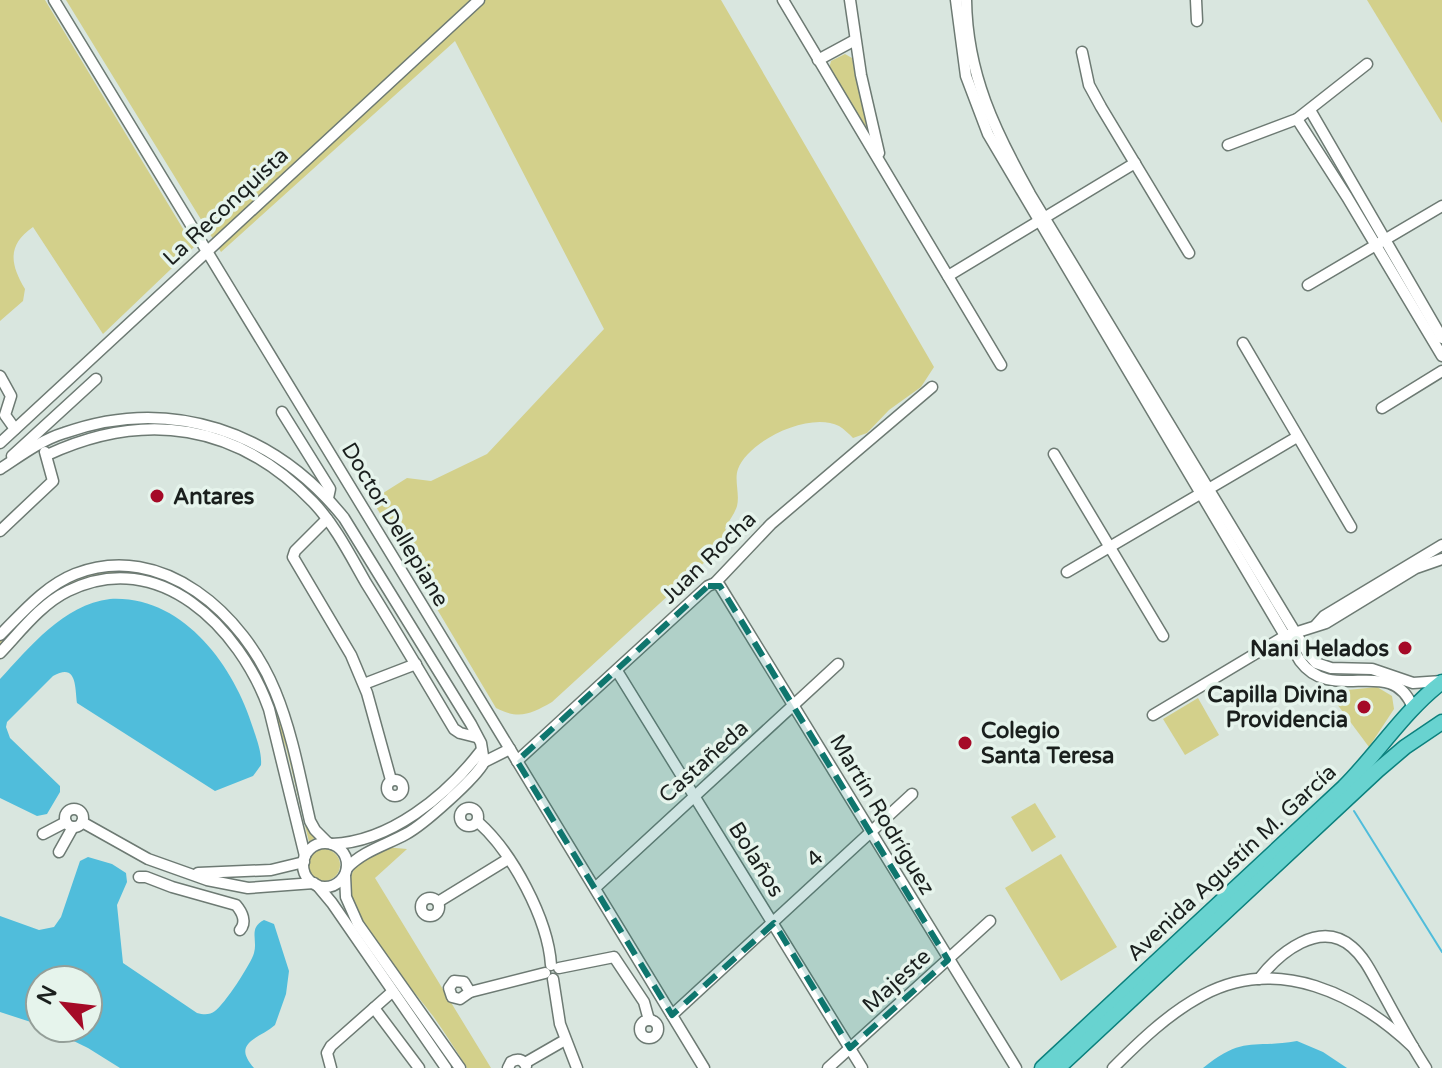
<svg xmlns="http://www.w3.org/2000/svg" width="1442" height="1068" viewBox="0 0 1442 1068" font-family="'Varela Round',sans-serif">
	<rect width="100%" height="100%" fill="#d9e6df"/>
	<g fill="#d3d08b">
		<path d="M0,0H45L194,247L103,334L33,227C7,245 10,264 25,289L23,301L0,321Z"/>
		<path d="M66,0H721L934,367L921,387L889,410L867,433L853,438C849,434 844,429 839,426C810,411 749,440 738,469C734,480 740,494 737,506C735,513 729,521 725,528L730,539L552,702C531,714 519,720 496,708L372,500L407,478L431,481L487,454L604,329L455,41L221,252Z"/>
		<path d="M1367,0H1442V123Z"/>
		<path d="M845,54L852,58L870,133L829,69L831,61Z"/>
		<path d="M129,570C139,572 150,572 159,575C168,578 177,585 186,590C272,642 290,746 316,837L309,842L287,751L265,687L249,656L225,626L190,595L160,579L148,576L129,574L92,577L74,584L0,647V641C42,599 66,572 129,570Z"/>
		<path d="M1377,687L1392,696L1394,709L1369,747L1328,692Z"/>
		<path d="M1198,698L1219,735L1185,755L1163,719Z"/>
		<path d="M1035,803L1056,837L1032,852L1011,817Z"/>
		<path d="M385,847L407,849L375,878L491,1068H467C456,1050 445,1033 433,1016C413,989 349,917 350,885C351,863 367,856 385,847Z"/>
		<circle cx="324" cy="865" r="16"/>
		<path d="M1061,854L1117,947L1061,981L1005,888Z"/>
	</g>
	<g fill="#50bddb">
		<path d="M110,599C183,595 234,666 253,728C257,740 262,753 261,765L253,776L215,791L77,703C75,687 77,662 53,676L7,722L6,727L10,738L60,786V792L47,814L37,816L0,798V679C30,647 63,605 110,599Z"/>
		<path d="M88,857L112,864L126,873L127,882L117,905L123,963L197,1013C204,1015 210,1015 215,1011C224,1005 251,964 254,953C258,940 248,928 264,920L274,924L289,971L286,994L275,1025C259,1039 231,1042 254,1068H120L88,1048L47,1028H88V980H40V1025L0,1012V916L39,930L54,927L61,917L80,861Z"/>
		<path d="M1297,1041L1323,1052L1347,1068H1203C1244,1035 1251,1049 1297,1041Z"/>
	</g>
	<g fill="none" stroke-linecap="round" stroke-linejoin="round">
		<path stroke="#50bddb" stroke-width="2" d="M1354,811L1442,952"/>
		<defs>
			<g id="minor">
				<path d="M54,0L704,1068"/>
				<path d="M783,0L1001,365"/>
				<path d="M850,0L861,75L879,153"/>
				<path d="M956,0L966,76L988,134L1300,661C1333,706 1392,653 1413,708"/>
				<path d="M966,0C967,74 995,131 1030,194L1309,655L1316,663L1331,668L1372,669L1413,683L1442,681"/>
				<path d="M1196,0L1197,21"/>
				<path d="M1082,52L1089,85L1101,107L1189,253"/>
				<path d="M818,60L855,40"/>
				<path d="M1310,110L1442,338"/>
				<path d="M1297,119L1347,197L1442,356"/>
				<path d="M1228,145L1297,119L1367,64"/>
				<path d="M948,276L1135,163"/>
				<path d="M1308,285L1442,206"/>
				<path d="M1243,343L1351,527"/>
				<path d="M0,376L11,396L5,415L15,429"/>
				<path d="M1382,408L1442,371"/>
				<path d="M282,412L330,489L328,498"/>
				<path d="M0,443L479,0"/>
				<path d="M1054,454L1163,636"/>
				<path d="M47,455C144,410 237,423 313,502C335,525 350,555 366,583C396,631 425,680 454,729L460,733L476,737"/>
				<path d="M12,456L96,379"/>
				<path d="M0,469C20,456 41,440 64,433C171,395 275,432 344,518L471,724L481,743L484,762C476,778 423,825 406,834C386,845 363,851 347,868"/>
				<path d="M327,519L295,551L293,557L351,655L367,693L391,780"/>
				<path d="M0,531L53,481L45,452"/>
				<path d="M1067,572L1297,437"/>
				<path d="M715,583L720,586L1016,1068"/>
				<path d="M1316,625L1324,616L1442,545"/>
				<path d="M0,635C23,612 45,586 75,574C163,540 244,615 275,691C292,732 300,777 310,821L315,830L328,843"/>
				<path d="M0,653C20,632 41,604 68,591C159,546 240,628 269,709L305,856"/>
				<path d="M617,671L862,1068"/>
				<path d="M364,684L416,664"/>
				<path d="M1153,715L1285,636L1326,623L1416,568L1442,559"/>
				<path d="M517,761L708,586L715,583L771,524L932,387"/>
				<path d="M484,762L510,749"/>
				<circle cx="395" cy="788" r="8"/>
				<circle cx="469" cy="817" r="9"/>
				<circle cx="74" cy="818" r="9"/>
				<path d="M82,822L148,859L207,880L248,888L314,883"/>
				<path d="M478,822C512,852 548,919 551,965"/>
				<path d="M43,834L66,822"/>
				<circle cx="325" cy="865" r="22"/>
				<path d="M332,844C390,842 446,796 480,752"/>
				<path d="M59,852L73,827"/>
				<path d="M198,873L271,870L304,862"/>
				<path d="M345,875L346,897L358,924L460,1068"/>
				<path d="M139,877H146L172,887L236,905C242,912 247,922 240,930"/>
				<path d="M317,885L332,903L446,1068"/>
				<path d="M595,888L838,664"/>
				<circle cx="430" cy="907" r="9"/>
				<path d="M438,902L508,859"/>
				<path d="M559,968L614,957L644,1002L649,1020"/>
				<path d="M553,979L560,1024L577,1068"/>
				<path d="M1259,979C1279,953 1320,919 1352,947C1365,958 1372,974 1380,988C1395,1015 1409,1042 1426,1068"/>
				<path d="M454,981L464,982L470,992L460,999L452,997L449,988Z"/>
				<path d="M470,992L545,973"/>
				<path d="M374,1008L419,1068"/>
				<path d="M672,1015L912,794"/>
				<circle cx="649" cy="1029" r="9"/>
				<path d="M525,1063L565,1040"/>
				<path d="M331,1068L327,1053L331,1046L392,992"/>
				<path d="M508,1068L511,1062C517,1058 523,1059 526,1066"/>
				<path d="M828,1068L990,921"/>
				<path d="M1113,1068C1140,1041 1169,1013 1203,995C1278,955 1357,994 1413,1047"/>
			</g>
			<g id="major">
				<path d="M1042,1068L1344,787C1378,753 1404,711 1442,682"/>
				<path d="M1058,1068L1378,770L1405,747L1442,722"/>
			</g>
		</defs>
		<use href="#minor" stroke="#6d7a73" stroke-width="13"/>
		<use href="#major" stroke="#0b807d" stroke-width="17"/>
		<use href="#minor" stroke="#fff" stroke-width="10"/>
		<use href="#major" stroke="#68d3d0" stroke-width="14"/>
	</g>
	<path fill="#0f766e" fill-opacity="0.2" stroke="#0f766e" stroke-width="6" stroke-dasharray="16 10" stroke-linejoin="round" d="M708,586H720L948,960L850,1048L774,923L672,1015L517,761Z"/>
	<g fill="#a50a27" stroke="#e6f4ec" stroke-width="3">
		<circle cx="157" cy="496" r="8"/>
		<circle cx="1405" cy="648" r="8"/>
		<circle cx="1364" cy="707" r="8"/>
		<circle cx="965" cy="743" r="8"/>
	</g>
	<g text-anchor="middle" stroke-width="7" stroke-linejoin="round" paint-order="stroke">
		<g font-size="22" fill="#1a1f1d" stroke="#e6f4ec">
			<text transform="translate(225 206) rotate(-43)" y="8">La Reconquista</text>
			<text transform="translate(396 524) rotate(59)" y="8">Doctor Dellepiane</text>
			<text transform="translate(708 557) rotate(-44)" y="8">Juan Rocha</text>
			<text transform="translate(703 761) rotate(-42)" y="8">Castañeda</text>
			<text transform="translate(883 814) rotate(59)" y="8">Martín Rodríguez</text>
			<text transform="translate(814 858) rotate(-43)" y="8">4</text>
			<text transform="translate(757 859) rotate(58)" y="8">Bolaños</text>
			<text transform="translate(1231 862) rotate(-43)" y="8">Avenida Agustín M. García</text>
			<text transform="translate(896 980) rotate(-42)" y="8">Majeste</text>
		</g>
		<g font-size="22" font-weight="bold" fill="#1a1f1d" stroke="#e6f4ec" text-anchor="start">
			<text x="173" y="504">Antares</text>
			<text x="1389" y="656" text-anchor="end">Nani Helados</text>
			<text x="1348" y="702" text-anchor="end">Capilla Divina<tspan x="1348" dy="25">Providencia</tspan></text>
			<text x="981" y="738">Colegio<tspan x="981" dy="25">Santa Teresa</tspan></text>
		</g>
	</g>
	<g transform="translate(64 1004) rotate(298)"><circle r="38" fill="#e6f4ec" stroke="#949f99" stroke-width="2"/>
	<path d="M0-6L14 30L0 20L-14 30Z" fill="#a50a27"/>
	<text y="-12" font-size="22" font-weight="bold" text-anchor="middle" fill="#1a1f1d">N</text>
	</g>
</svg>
